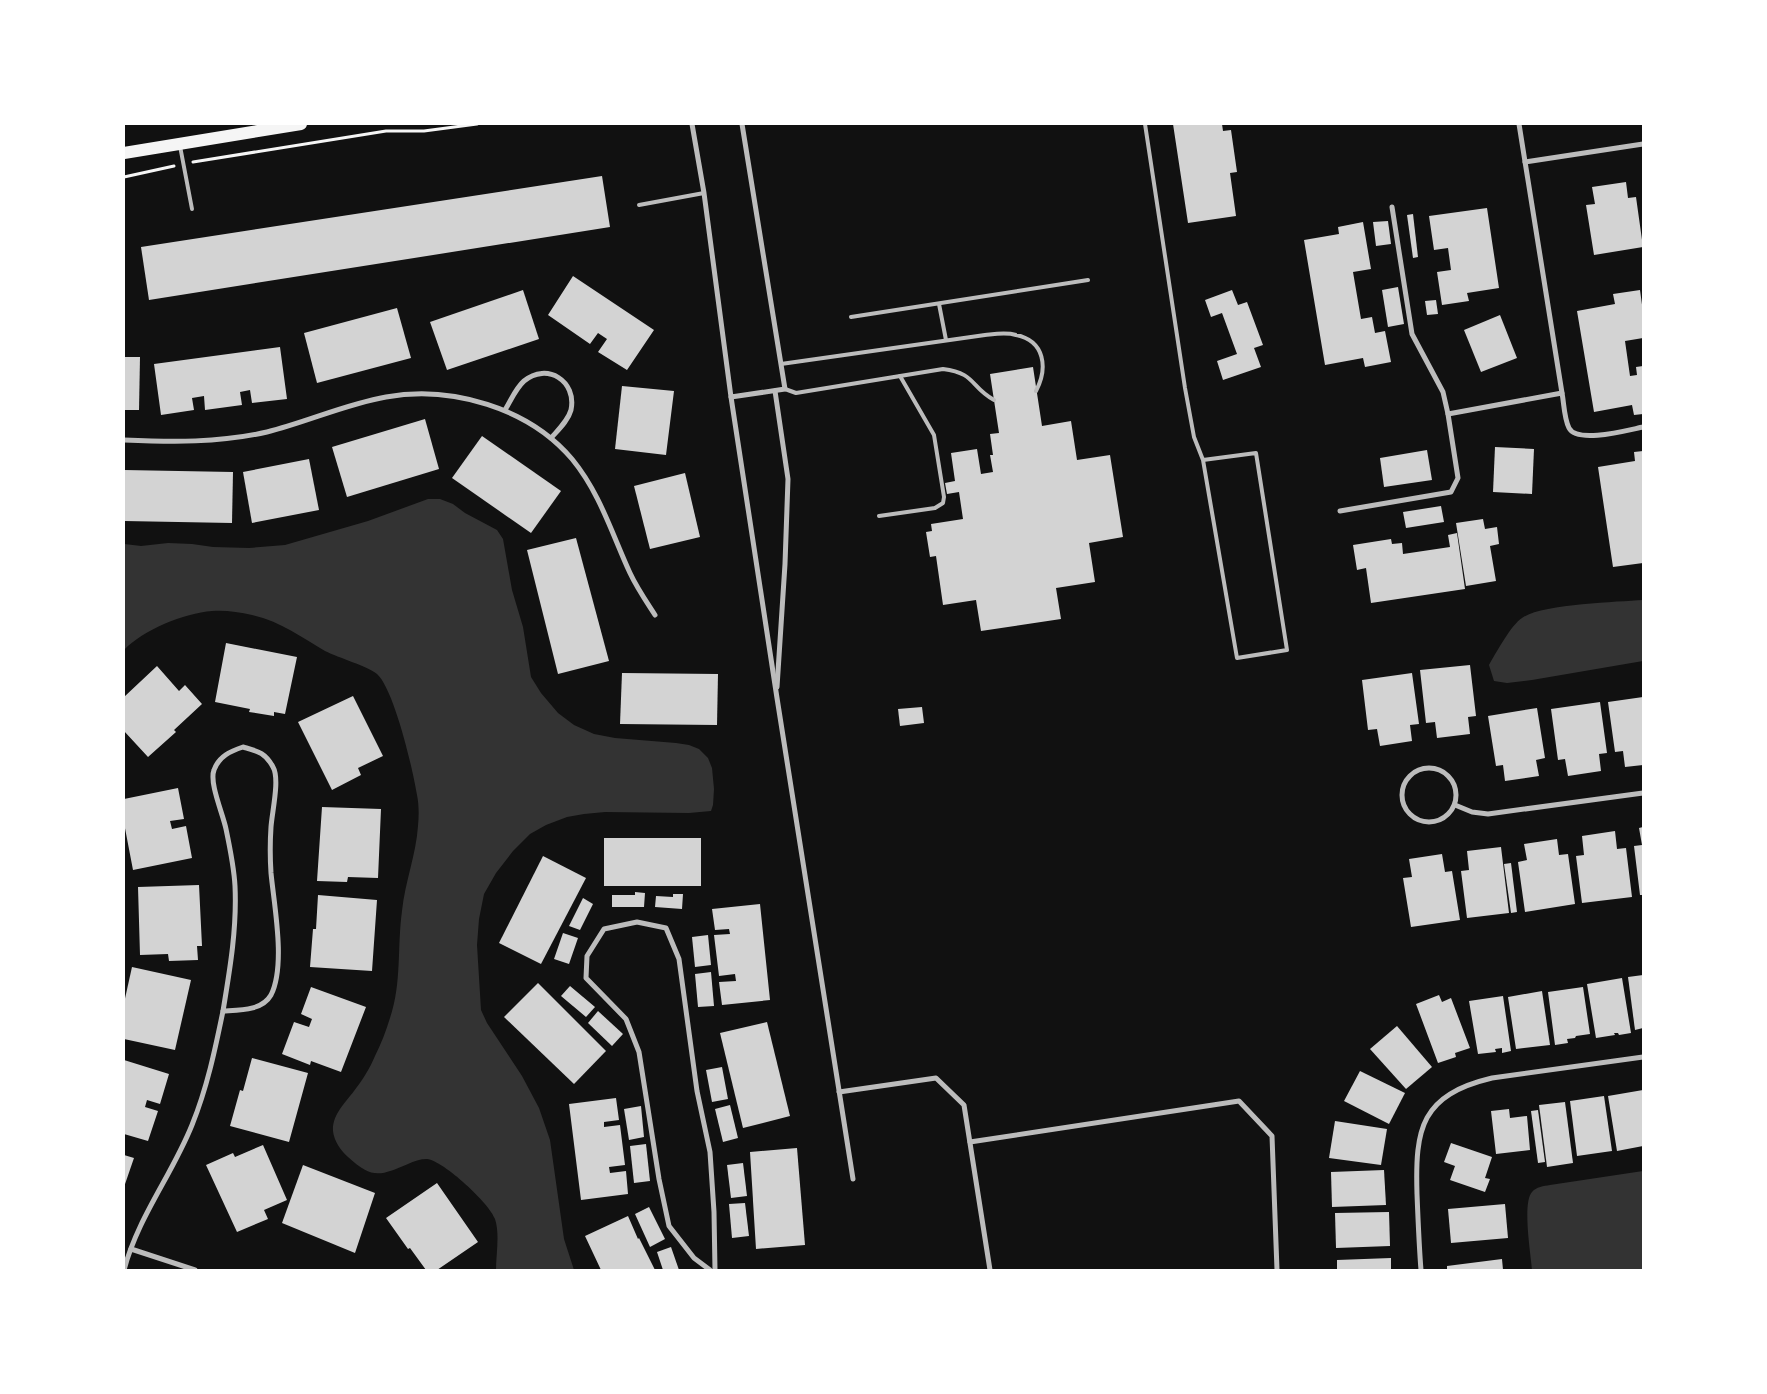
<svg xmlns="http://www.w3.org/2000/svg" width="1767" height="1394" viewBox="0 0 1767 1394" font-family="Manrope,sans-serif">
	<rect width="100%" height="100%" fill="#111"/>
	<g fill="#333">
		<path d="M428,499H440L453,504L465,513L497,530L503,539L512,590L523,627L531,677L541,693L558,713L574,725L594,734L615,738L676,743L689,745L699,749L708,758L712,768L714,789L713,805L711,811L689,813L605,812L584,814L567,817L546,825L530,834L513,851L496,873L484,894L479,919L477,945L481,1010L487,1023L522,1076L539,1108L550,1140L564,1239L574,1270H496C496,1255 500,1234 495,1219C490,1204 444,1161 427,1159C420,1159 414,1161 408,1164C380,1176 372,1179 348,1157C341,1151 334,1141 333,1131C332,1115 345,1103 354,1091C362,1081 370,1068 375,1056C381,1044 386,1031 390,1018C402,983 397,947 402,911C405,882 416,855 418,826C419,816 419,804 417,795C413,770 394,689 377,674C367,666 339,658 325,651C301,637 280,621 252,615C239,612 225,610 212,611C184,613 143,630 124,650V544L141,546L168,543L192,544L213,547L249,548L285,545L368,521Z"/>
		<path d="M1643,600V661L1532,680L1507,683L1494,681L1489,665C1496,653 1511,625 1522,618C1541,604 1617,602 1643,600Z"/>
		<path d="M1643,1171V1270H1532C1531,1255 1522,1203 1532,1192C1536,1187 1544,1186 1550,1185Z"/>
	</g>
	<g fill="#d3d3d3">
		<path d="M1173,124H1222L1223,131L1231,130L1237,172L1230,173L1236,216L1188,223Z"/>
		<path d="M602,176L610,227L149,300L141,247Z"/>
		<path d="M1626,182L1628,198L1636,197L1643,247L1594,255L1586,205L1595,204L1592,187Z"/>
		<path d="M1487,208L1499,288L1467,293L1469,301L1442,305L1437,272L1451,270L1448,248L1434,250L1429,216Z"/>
		<path d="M1413,214L1418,257L1413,258L1407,215Z"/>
		<path d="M1388,221L1391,244L1376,246L1373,222Z"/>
		<path d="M1363,222L1371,269L1353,272L1361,319L1372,317L1375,333L1385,331L1391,362L1365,367L1363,358L1325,365L1304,240L1339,234L1338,227Z"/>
		<path d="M573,276L654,330L627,370L598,352L607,339L598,333L590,344L548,315Z"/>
		<path d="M1398,287L1404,324L1388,327L1382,290Z"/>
		<path d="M523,290L539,339L447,370L430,322Z"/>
		<path d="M1232,290L1238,305L1247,302L1263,345L1254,348L1261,367L1223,380L1217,361L1237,354L1222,313L1211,317L1205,300Z"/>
		<path d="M1640,290L1643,312V338L1625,341L1630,376L1637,375L1636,367L1643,366V414L1634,415L1632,405L1594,412L1577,311L1615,304L1613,294Z"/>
		<path d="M1436,300L1438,314L1427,315L1425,301Z"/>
		<path d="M397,308L411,358L317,383L304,333Z"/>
		<path d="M1500,315L1517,358L1481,372L1464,330Z"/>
		<path d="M280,347L287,399L252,403L250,390L240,392L242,405L205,410L204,396L192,398L194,410L161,415L154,364Z"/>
		<path d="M124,357H140L139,410H124Z"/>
		<path d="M1033,367L1042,426L1071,421L1077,460L1110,455L1123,537L1089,543L1095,582L1056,588L1061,619L981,631L976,600L943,605L936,556L930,557L926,532L932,531L931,524L963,519L959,492L947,494L945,483L955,481L951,453L977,449L981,474L993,472L990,455H993L990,434L999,433L990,374Z"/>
		<path d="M622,386L674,391L666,455L615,449Z"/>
		<path d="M425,419L439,469L347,497L332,447Z"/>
		<path d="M482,436L561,491L531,533L452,478Z"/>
		<path d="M1495,447L1534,449L1532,494L1493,492Z"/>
		<path d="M1427,450L1432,480L1384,487L1380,458Z"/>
		<path d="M1643,451V563L1613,567L1598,467L1635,461L1634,452Z"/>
		<path d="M309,459L319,510L252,523L243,472Z"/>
		<path d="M124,470L233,472L232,523L124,521Z"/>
		<path d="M685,473L700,537L650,549L634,486Z"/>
		<path d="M1441,506L1444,522L1406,528L1403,512Z"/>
		<path d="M1483,519L1485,529L1497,527L1499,544L1490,546L1496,581L1466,586L1456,523Z"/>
		<path d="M1457,533L1465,589L1371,603L1366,568L1357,570L1353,545L1391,539L1392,544L1402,543L1403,554L1450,547L1448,535Z"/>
		<path d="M576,538L609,661L558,674L527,550Z"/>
		<path d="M226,643L297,657L285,714L274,712V716L249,712L250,709L215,702Z"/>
		<path d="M1470,665L1476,716L1468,717L1470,734L1437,738L1435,722L1426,723L1420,670Z"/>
		<path d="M157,666L179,691L185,685L202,704L174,730L176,732L148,757L124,731V697Z"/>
		<path d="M622,673L718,674L717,725L620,724Z"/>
		<path d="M1412,673L1419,724L1410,725L1412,741L1380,746L1377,729L1368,730L1362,680Z"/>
		<path d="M353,696L383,756L358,768L361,775L332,790L298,722Z"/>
		<path d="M1643,697V765L1625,767L1623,751L1615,752L1608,702Z"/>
		<path d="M1600,702L1607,753L1599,754L1601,771L1568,776L1565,759L1558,760L1551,709Z"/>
		<path d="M922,707L924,723L900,726L898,709Z"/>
		<path d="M1537,708L1545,758L1536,760L1539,776L1505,781L1503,765L1496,766L1488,716Z"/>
		<path d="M178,788L184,819L170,821L172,829L186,826L192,858L133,870L124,823V799Z"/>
		<path d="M322,807L381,809L378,878L348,877L347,882L317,881Z"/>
		<path d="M1643,827V895H1640L1634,846L1642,845L1639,828Z"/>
		<path d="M1615,831L1617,849L1626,848L1632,897L1582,903L1576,856L1584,855L1582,836Z"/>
		<rect x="604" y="838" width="97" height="48"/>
		<path d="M1557,839L1559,855L1568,854L1575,904L1525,912L1518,862L1527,860L1524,844Z"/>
		<path d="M1501,847L1509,913L1467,918L1461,871L1469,870L1467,851Z"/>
		<path d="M1442,854L1445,872L1452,871L1460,920L1411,927L1403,878L1412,877L1409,859Z"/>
		<path d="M543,856L586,878L541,964L499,943Z"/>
		<path d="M1511,863L1517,912L1511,913L1504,864Z"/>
		<path d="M199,885L202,946H197L198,960L169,961L168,954L140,955L138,887Z"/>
		<path d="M635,892L645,893L644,907H612V895H635Z"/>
		<path d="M673,894H683L682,909L655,907L656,896L673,897Z"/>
		<path d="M318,895L377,900L372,971L310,967L313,929H316Z"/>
		<path d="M583,898L593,904L580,930L569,926Z"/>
		<path d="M760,904L770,1000L722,1005L719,982L736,981L735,974L719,976L714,935L730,934L729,929L715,930L712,909Z"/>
		<path d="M563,933L578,938L569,964L554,959Z"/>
		<path d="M708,935L711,965L695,967L692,937Z"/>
		<path d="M132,967L191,980L175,1050L124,1039V1003Z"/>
		<path d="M711,972L714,1006L698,1007L695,974Z"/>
		<path d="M1643,975V1028L1635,1030L1628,977Z"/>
		<path d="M1622,978L1631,1033L1619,1035L1618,1033H1614L1615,1035L1596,1038L1587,984Z"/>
		<path d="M538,983L606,1051L574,1084L504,1017Z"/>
		<path d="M570,986L595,1007L586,1017L561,996Z"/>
		<path d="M311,987L366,1007L341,1072L311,1061L310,1065L282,1054L294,1022L309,1027L312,1019L301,1014Z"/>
		<path d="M1583,987L1590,1034L1576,1036L1575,1038L1567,1039L1568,1043L1555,1045L1548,992Z"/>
		<path d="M1542,991L1550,1045L1516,1049L1508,997Z"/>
		<path d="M1439,995L1442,1002L1451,998L1470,1048L1455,1053L1456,1057L1438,1063L1416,1004Z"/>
		<path d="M1503,996L1511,1051L1502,1053V1048L1495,1049L1496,1052L1478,1054L1469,1001Z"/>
		<path d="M598,1011L623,1034L612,1046L588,1023Z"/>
		<path d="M767,1022L790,1116L743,1128L720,1033Z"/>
		<path d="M1397,1026L1432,1067L1406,1089L1370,1049Z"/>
		<path d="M252,1058L308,1073L289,1142L230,1126L240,1090L243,1091Z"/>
		<path d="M124,1060L169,1074L160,1104L147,1100L145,1107L158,1111L148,1141L124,1134Z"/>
		<path d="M722,1067L728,1099L712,1102L706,1070Z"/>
		<path d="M1360,1071L1405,1093L1389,1124L1344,1101Z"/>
		<path d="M1643,1090V1146L1617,1151L1608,1096Z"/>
		<path d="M1604,1096L1612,1151L1577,1156L1570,1101Z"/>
		<path d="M616,1098L619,1120L604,1122V1127L620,1125L625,1165L609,1167L610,1173L626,1171L628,1194L581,1200L569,1104Z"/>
		<path d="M1565,1102L1573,1163L1547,1167L1539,1105Z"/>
		<path d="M730,1105L738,1138L723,1142L715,1109Z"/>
		<path d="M641,1106L644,1137L629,1140L624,1109Z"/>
		<path d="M1509,1109L1510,1118L1527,1116L1530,1150L1496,1154L1491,1111Z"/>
		<path d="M1538,1110L1545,1162L1538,1163L1531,1111Z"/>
		<path d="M1335,1121L1387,1129L1381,1165L1329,1158Z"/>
		<path d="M1451,1143L1492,1157L1485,1178L1490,1179L1485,1192L1450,1180L1455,1166L1444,1162Z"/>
		<path d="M646,1144L650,1181L634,1183L630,1146Z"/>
		<path d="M263,1145L287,1200L264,1210L268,1219L237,1232L206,1165L233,1153L235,1157Z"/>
		<path d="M797,1148L805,1245L756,1249L750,1152Z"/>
		<path d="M124,1155L134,1158L124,1187Z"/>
		<path d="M743,1163L747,1196L731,1198L727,1165Z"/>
		<path d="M303,1165L375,1193L355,1253L282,1223Z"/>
		<path d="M1384,1170L1386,1205L1332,1207L1331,1172Z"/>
		<path d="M437,1183L478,1242L437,1270H426L410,1248L408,1249L386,1218Z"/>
		<path d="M745,1203L749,1236L732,1238L729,1204Z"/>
		<path d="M1505,1204L1508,1238L1451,1243L1448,1209Z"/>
		<path d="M649,1207L665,1239L650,1247L635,1214Z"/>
		<path d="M1389,1212L1390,1246L1336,1248L1335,1213Z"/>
		<path d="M628,1216L638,1239L639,1238L655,1270H601L585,1236Z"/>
		<path d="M671,1247L679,1270H663L657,1252Z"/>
		<path d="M1391,1258V1270H1337V1260Z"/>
		<path d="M1502,1259L1503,1270H1447V1266Z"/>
	</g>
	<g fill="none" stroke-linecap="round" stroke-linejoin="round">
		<g stroke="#f5f5f5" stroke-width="3">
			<path d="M193,162L386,131H424L477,124"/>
			<path d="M124,177L174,166"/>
		</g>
		<g stroke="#bcbcbc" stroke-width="4">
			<path d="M1145,124L1185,388L1194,437L1203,460L1237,658L1287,650L1256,453L1203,460"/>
			<path d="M180,146L192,209"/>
			<path d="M639,205L704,193"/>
			<path d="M939,304L946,340"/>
			<path d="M851,317L1088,280"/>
			<path d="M781,364L985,335C995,334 1006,332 1016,335C1045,341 1048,368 1036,391"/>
			<path d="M785,389L796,393L943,369C976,373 970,387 994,400"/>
			<path d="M879,516L935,508L943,503L944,497L934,435L900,376"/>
		</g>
		<g stroke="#bcbcbc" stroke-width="5">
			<path d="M692,124L704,193L731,397L785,389L742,124"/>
			<path d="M1519,124L1562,393C1564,403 1564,418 1569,428C1577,444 1628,430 1643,427"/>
			<path d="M1525,162L1643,144"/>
			<path d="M775,391L788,479L785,564L777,687"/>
			<path d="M731,397L777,698L853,1179"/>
			<path d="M505,410C511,400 516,388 524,381C547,362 577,381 571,410C568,421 558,430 551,438"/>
			<path d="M1448,414L1562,393"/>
			<path d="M124,440C172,442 219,443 267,432C307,422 346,404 386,397C451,385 529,408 572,459C600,493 612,534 630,573C637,588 646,601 655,615"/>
			<path d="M1340,511L1451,492L1458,478L1448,414L1443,392L1412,334L1392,207"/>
			<path d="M243,747C257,751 265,752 273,767C280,779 272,812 271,827C270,842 270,858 271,873C274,905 286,965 271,995C262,1011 239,1010 223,1011C230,969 237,928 235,886C234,867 230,848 226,829C223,814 209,783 214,770C219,756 231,751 243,747Z"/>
			<circle cx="1429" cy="795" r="27"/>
			<path d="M1455,805L1472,812L1488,814L1643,793"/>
			<path d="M839,1092L936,1078L964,1105L990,1270"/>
			<path d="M970,1142L1239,1101L1272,1136L1277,1270"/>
			<path d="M131,1249L195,1270"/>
			<path d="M124,1270C138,1217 172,1175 192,1125C207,1088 215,1050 223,1011"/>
			<path d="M710,1270L694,1258L669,1226L659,1179L639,1052L626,1019L586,978L587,956L604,929L637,922L666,928L679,959L697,1091L710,1152L714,1212L715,1270"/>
			<path d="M1421,1270C1419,1245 1418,1219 1417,1194C1415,1128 1421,1095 1492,1078L1643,1057"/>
		</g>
		<path stroke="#f5f5f5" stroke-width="12" d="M124,153L301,124"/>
	</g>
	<rect width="1767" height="1394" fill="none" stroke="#ffffff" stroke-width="250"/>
</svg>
